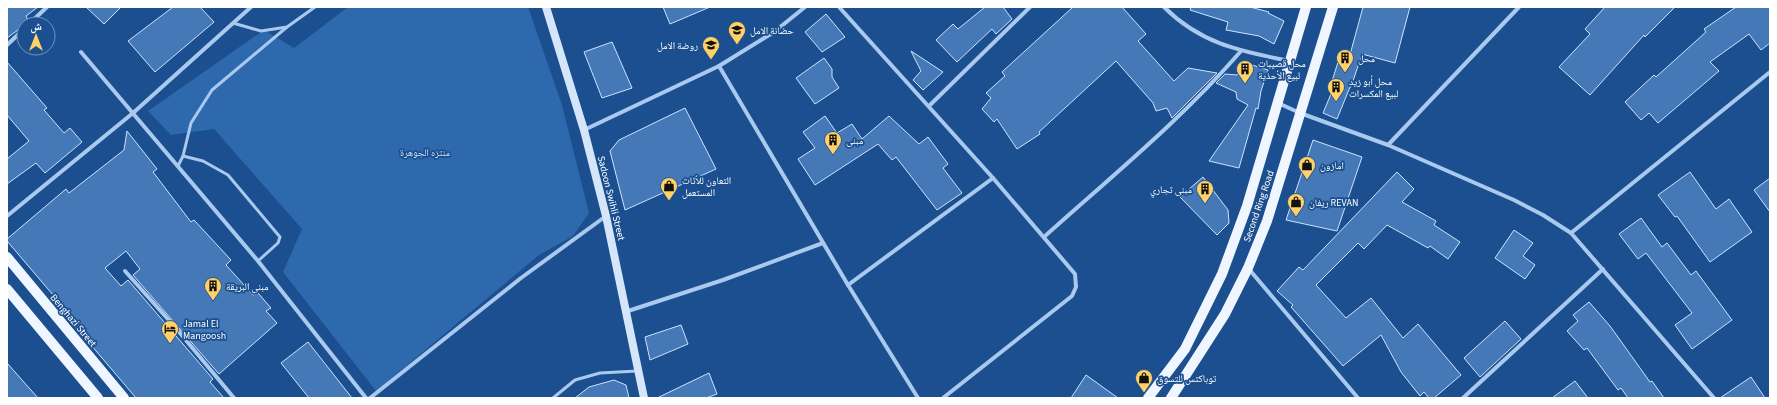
<svg xmlns="http://www.w3.org/2000/svg" width="1777" height="405" viewBox="0 0 1777 405" font-family="'Source Sans 3','Noto Naskh Arabic',sans-serif">
	<rect width="100%" height="100%" fill="#1b4f8f"/>
	<path fill="#2e69ad" d="M348,7H528L562,105L589,213L573,236L539,255L376,391L283,272L302,229L214,129L171,135L148,111L264,30L294,48Z"/>
	<g fill="#4478b7" stroke="#cfe3fa">
		<path d="M7,7H38L26,16L28,20L26,24L7,38Z"/>
		<path d="M86,7H121L104,24Z"/>
		<path d="M173,7H200L214,22L155,72L128,41Z"/>
		<path d="M663,7H710L670,24Z"/>
		<path d="M985,7H1003L1012,19L996,34L992,29L957,62L936,40L953,24L958,29Z"/>
		<path d="M1073,7H1122L1146,34L1138,41L1174,81L1188,68L1217,73L1172,118L1167,108L1156,111L1153,103L1116,61L1039,132L1040,134L1017,149L997,119L994,122L982,109L991,98L986,93L1005,76L1002,72Z"/>
		<path d="M1191,7H1250L1269,12L1268,13L1284,21L1274,44L1259,36L1226,30L1228,22L1190,10Z"/>
		<path d="M1363,7H1410L1395,63L1362,54L1351,87H1350L1337,119L1323,113L1336,82L1332,81L1339,59L1348,62Z"/>
		<path d="M1605,7H1675L1645,37L1644,35L1590,95L1559,67L1590,34L1585,29Z"/>
		<path d="M1736,7H1770V43L1761,50L1749,34L1710,62L1719,71L1658,123L1649,113L1641,120L1625,102L1654,75L1656,77L1706,32L1704,29Z"/>
		<path d="M826,14L845,37L822,52L805,32Z"/>
		<path d="M612,42L632,88L602,98L584,52Z"/>
		<path d="M911,51L943,72L923,90L913,80L921,71Z"/>
		<path d="M824,58L832,69V77L839,88L815,104L796,78Z"/>
		<path d="M7,62L47,108L44,110L64,133L70,128L82,142L45,173L36,163L7,184V159L29,141L7,115Z"/>
		<path d="M1249,64L1268,70L1261,91L1258,109L1256,108L1239,168L1209,161L1248,105L1237,99L1236,92L1216,83L1225,74L1237,75Z"/>
		<path d="M685,108L716,169L625,210L610,151L619,140Z"/>
		<path d="M825,116L837,133L852,124L862,139L889,116L919,144L928,137L948,164L943,168L962,193L937,210L896,157L892,160L878,144L815,185L798,159L815,148L803,132Z"/>
		<path d="M127,131L157,169L153,172L191,222L194,220L231,260L226,265L253,295L258,293L271,308L266,311L277,323L219,374L133,275L140,269L126,251L105,268L121,286L128,280L213,379L210,382L224,398H136L68,318L71,316L7,241V239L66,189L69,193L124,150Z"/>
		<path d="M1313,140L1362,157L1337,231L1286,220Z"/>
		<path d="M1397,172L1414,189L1402,202L1436,221L1434,225L1460,242L1448,259L1430,246L1428,248L1387,225L1364,249L1358,243L1316,285L1346,318L1371,298L1403,338L1418,324L1461,375L1434,398H1429L1424,392L1420,396L1401,372L1381,335L1343,366L1291,307L1293,305L1277,291L1299,267L1303,270Z"/>
		<path d="M1690,172L1716,209L1729,199L1752,232L1710,262L1677,216L1675,217L1658,195Z"/>
		<path d="M1203,177L1228,210L1229,223L1217,235L1180,197Z"/>
		<path d="M1770,178V212L1754,190Z"/>
		<path d="M1641,218L1662,247L1667,243L1691,275L1696,271L1732,320L1692,349L1675,325L1692,313L1646,253L1638,259L1619,234Z"/>
		<path d="M1514,230L1533,243L1523,256L1535,265L1525,279L1495,258Z"/>
		<path d="M1589,302L1610,326L1650,382L1652,381L1664,398H1628L1621,388L1618,390L1587,348L1584,350L1567,331L1578,321L1573,315Z"/>
		<path d="M1505,321L1521,339L1480,377L1464,358Z"/>
		<path d="M681,325L688,344L650,360L645,337Z"/>
		<path d="M308,342L352,398H309L281,363Z"/>
		<path d="M7,363L38,398H7Z"/>
		<path d="M709,373L717,394L706,398H657Z"/>
		<path d="M1086,375L1118,398H1071Z"/>
		<path d="M1751,377L1765,398H1720Z"/>
		<path d="M614,380L626,385L629,398H575L589,387Z"/>
		<path d="M1575,381L1588,398H1552Z"/>
	</g>
	<g fill="none" stroke-linecap="round" stroke-linejoin="round">
		<g stroke="#a9c9ee" stroke-width="3">
			<path d="M233,23L261,31L287,27L315,7"/>
			<path d="M183,156L203,161L228,175L280,237L278,243L258,261"/>
			<path d="M178,166L183,156L191,123L212,90L287,27"/>
			<path d="M553,398L575,380L600,373L637,371"/>
		</g>
		<g stroke="#a9c9ee" stroke-width="4">
			<path d="M839,7L993,178L1075,274L1076,287L1072,296L943,398"/>
			<path d="M1164,7C1201,44 1240,51 1289,61"/>
			<path d="M29,24L47,7"/>
			<path d="M7,45L24,29"/>
			<path d="M81,52L258,261L366,398"/>
			<path d="M719,66L848,285L918,398"/>
			<path d="M1278,103L1300,113L1388,145L1514,200L1543,215L1571,233L1714,398"/>
			<path d="M929,106L1030,7"/>
			<path d="M584,130L719,66L774,32L805,7"/>
			<path d="M1388,145L1519,7"/>
			<path d="M7,216L133,113L251,7"/>
			<path d="M1571,233L1770,72"/>
			<path d="M1044,237C1111,177 1182,119 1241,51"/>
			<path d="M1248,268L1358,398"/>
			<path d="M125,271L175,327L234,398"/>
			<path d="M848,285L993,178"/>
			<path d="M628,311L723,280L823,243"/>
			<path d="M370,398L521,278L606,216"/>
			<path d="M1463,398L1603,269"/>
		</g>
		<path stroke="#d6e6fa" stroke-width="8" d="M546,7L584,130L606,216L644,398"/>
		<g stroke="#f0f6ff" stroke-width="10">
			<path d="M7,257L124,398"/>
			<path d="M7,289L98,398"/>
			<path d="M1148,398L1185,349L1222,274L1247,206L1306,7"/>
			<path d="M1171,398L1225,314L1248,268L1267,221L1333,7"/>
		</g>
	</g>
	<defs>
		<symbol id="school-pin" viewBox="-11 -11 22 30"><path d="M0 17L-7.5 6A9.5 9.5 0 1 1 7.5 6Z" fill="#ffd166" stroke="#1b4f8f"/><path d="M0-5L7-2L0 1L-7-2ZM-4 1L0 2.5L4 1V4Q0 6-4 4Z" fill="#111"/></symbol>
		<symbol id="building-pin" viewBox="-11 -11 22 30"><path d="M0 17L-7.5 6A9.5 9.5 0 1 1 7.5 6Z" fill="#ffd166" stroke="#1b4f8f"/><path d="M-4-6H4V6H1V3H-1V6H-4ZM-2.5-4.3h1.7v1.8h-1.7ZM.8-4.3h1.7v1.8H.8ZM-2.5-1h1.7V.8h-1.7ZM.8-1h1.7V.8H.8Z" fill="#111"/></symbol>
		<symbol id="shop-pin" viewBox="-11 -11 22 30"><path d="M0 17L-7.5 6A9.5 9.5 0 1 1 7.5 6Z" fill="#ffd166" stroke="#1b4f8f"/><path d="M-5-2.5h2.3a2.7 3.5 0 0 1 5.4 0H5L5.5 6h-11ZM-1.5-2.5h3a1.5 2.3 0 0 0-3 0Z" fill="#111"/></symbol>
		<symbol id="hotel-pin" viewBox="-11 -11 22 30"><path d="M0 17L-7.5 6A9.5 9.5 0 1 1 7.5 6Z" fill="#ffd166" stroke="#1b4f8f"/><path d="M-6-4.5h1.5V1H6V5H4.5V3h-9V5H-6ZM-4 0a1.8 1.8 0 1 1 3.6 0ZM.5 0V-2.5h3Q6-2.5 6 0Z" fill="#111"/></symbol>
	</defs>
	<g fill-rule="evenodd">
		<use href="#school-pin" x="727" y="20" width="20" height="27"/>
		<use href="#school-pin" x="701" y="35" width="20" height="27"/>
		<use href="#building-pin" x="1335" y="48" width="20" height="27"/>
		<use href="#building-pin" x="1235" y="59" width="20" height="27"/>
		<use href="#building-pin" x="1326" y="77" width="20" height="27"/>
		<use href="#building-pin" x="823" y="130" width="20" height="27"/>
		<use href="#shop-pin" x="1297" y="155" width="20" height="27"/>
		<use href="#shop-pin" x="659" y="176" width="20" height="27"/>
		<use href="#building-pin" x="1195" y="179" width="20" height="27"/>
		<use href="#shop-pin" x="1286" y="192" width="20" height="27"/>
		<use href="#building-pin" x="203" y="276" width="20" height="27"/>
		<use href="#hotel-pin" x="160" y="319" width="20" height="27"/>
		<use href="#shop-pin" x="1134" y="368" width="20" height="27"/>
	</g>
	<g text-anchor="middle" stroke-width="3.5" stroke-linejoin="round" paint-order="stroke">
		<g font-size="10" fill="#fff" stroke="#1b4f8f" text-anchor="start">
			<text x="750" y="34">حضانة الامل</text>
			<text x="698" y="49" text-anchor="end">روضة الامل</text>
			<text x="1358" y="62">محل</text>
			<text x="1258" y="67">محل قصيبات<tspan x="1258" dy="12">لبيع الأحذية</tspan></text>
			<text x="1349" y="85">محل أبو زيد<tspan x="1349" dy="12">لبيع المكسرات</tspan></text>
			<text x="846" y="144">مبنى</text>
			<text x="1320" y="169">امازون</text>
			<text x="682" y="184">التعاون للأثاث<tspan x="682" dy="12">المستعمل</tspan></text>
			<text x="1192" y="193" text-anchor="end">مبنى تجاري</text>
			<text x="1309" y="206">ريفان REVAN</text>
			<text x="226" y="290">مبنى البريقة</text>
			<text x="183" y="327">Jamal El<tspan x="183" dy="12">Mangoosh</tspan></text>
			<text x="1157" y="382">توباكتس للتسوق</text>
		</g>
		<g font-size="10" fill="#cfe3fa" stroke="#1b4f8f">
			<text x="425" y="156">منتزه الجوهرة</text>
		</g>
		<g font-size="10" fill="#fff" stroke="#1b4f8f">
			<text transform="translate(612 198) rotate(76)" y="4">Sadoon Swihli Street</text>
			<text transform="translate(1258 206) rotate(-71)" y="4">Second Ring Road</text>
			<text transform="translate(74 320) rotate(50)" y="4">Benghazi Street</text>
		</g>
	</g>
	<rect width="1777" height="405" fill="none" stroke="#ffffff" stroke-width="16"/>
	<g transform="translate(36 36)"><circle r="19" fill="#1b4f8f" stroke="#7695bc"/>
	<path d="M0-3L7 15L0 10L-7 15Z" fill="#ffd166"/>
	<text y="-6" font-size="11" font-weight="bold" text-anchor="middle" fill="#ffffff">ش</text>
	</g>
</svg>
